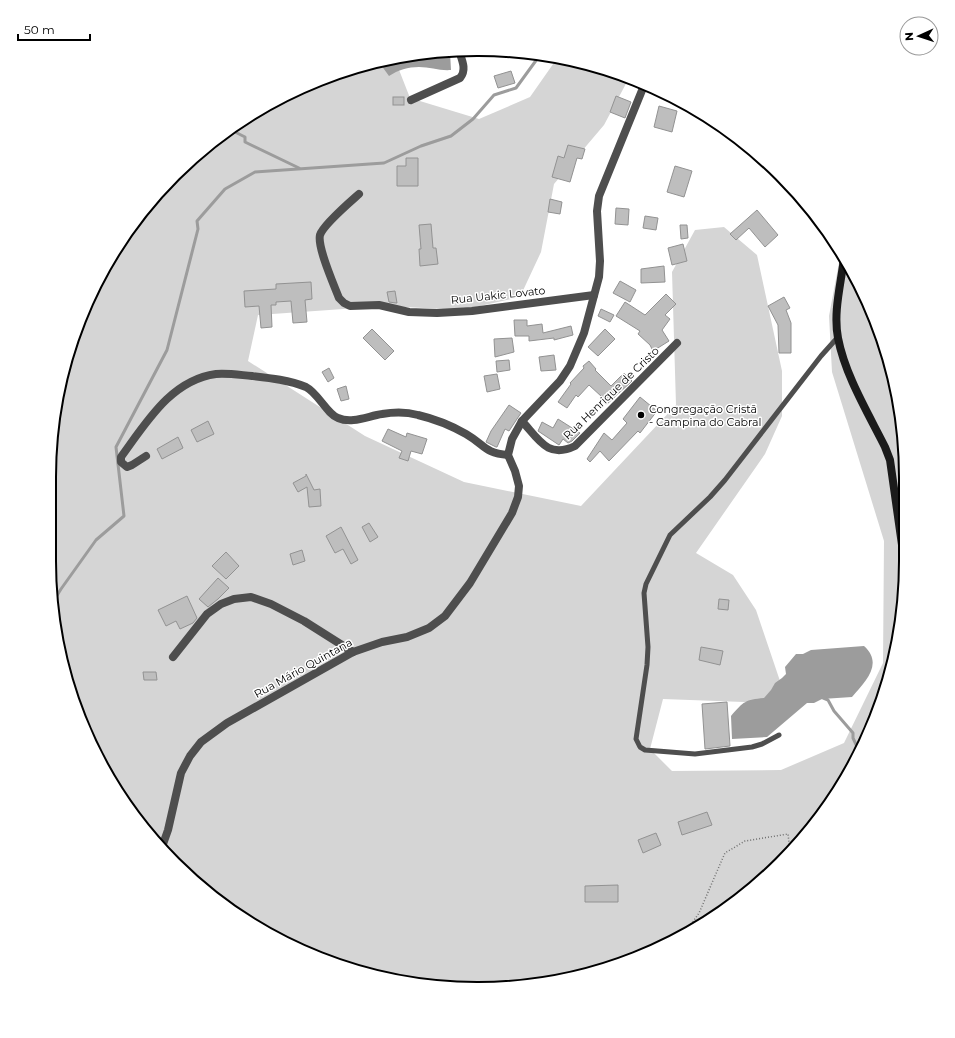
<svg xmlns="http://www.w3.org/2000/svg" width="955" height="1038" viewBox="0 0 955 1038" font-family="Montserrat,sans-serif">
	<rect width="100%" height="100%" fill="#fff"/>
	<path fill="#d5d5d5" d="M394,57L410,98L479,119L530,97L558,57L629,78L604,125L554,184L541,252L520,297L462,310L386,306L258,315L248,361L365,436L464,482L581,506L676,405L672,272L695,230L724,227L757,255L782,371V416L765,454L696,553L733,575L756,610L780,681L773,703L663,699L650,749L672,771L781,770L844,743L883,663L884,541L832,372L829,316L841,252L873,314L898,394L906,477L902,616L883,698L849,775L800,843L716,917L641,956L561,981L450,988L367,974L288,945L195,883L137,821L93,750L57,644L49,560L57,394L82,313L121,239L175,174L240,121L314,82Z"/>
	<g fill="#9c9c9c">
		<path d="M450,52L451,70C440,71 430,67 419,67C408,67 398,70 389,76L381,65L380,61L394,57Z"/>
		<path d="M864,646C884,664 865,682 852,697L822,699L814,703H807L767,737L732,739L731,716C744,701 745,700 764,698L771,690L775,683L782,678L786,674L785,667L796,654H803L811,650Z"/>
	</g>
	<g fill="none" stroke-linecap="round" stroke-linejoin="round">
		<g stroke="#9c9c9c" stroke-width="3">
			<path d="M231,128L233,131L245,137V142L299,168"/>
			<path d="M53,602L61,589L96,540L124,516L116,447L167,350L198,229L197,221L225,189L255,172L384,163L421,146L451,136L473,119L494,95L516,88L540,55"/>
			<path d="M821,697L828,700L834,711L853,733V738L859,751"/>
		</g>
	</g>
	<g fill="#bebebe" stroke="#929292">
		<path d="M511,71L515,83L498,88L494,76Z"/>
		<path d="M616,96L631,102L625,118L610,112Z"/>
		<rect x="393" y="97" width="11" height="8"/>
		<path d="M659,106L677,111L672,132L654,127Z"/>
		<path d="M568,145L585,149L582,159L577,158L570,182L552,177L558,156L564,158Z"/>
		<path d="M406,158H418V186H397V166H406Z"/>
		<path d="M675,166L692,171L684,197L667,192Z"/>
		<path d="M550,199L562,202L560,214L548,212Z"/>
		<path d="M616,208L629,209L628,225L615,224Z"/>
		<path d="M757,210L778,235L765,247L749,228L736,240L730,234Z"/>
		<path d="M645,216L658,218L656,230L643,228Z"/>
		<path d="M431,224L433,248H436L438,264L420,266L419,249H421L419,225Z"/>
		<path d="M680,225H687L688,238L681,239Z"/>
		<path d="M683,244L687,261L672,265L668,248Z"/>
		<path d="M664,266L665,282L641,283V269Z"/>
		<path d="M620,281L636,290L630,302L613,293Z"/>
		<path d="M311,282L312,299L305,300L307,322L293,323L291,301L276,302V305H271L272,327L261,328L259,306L245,307L244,291L276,289V284Z"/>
		<path d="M395,291L397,303H396L389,302L387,292Z"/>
		<path d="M666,294L676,304L665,315L670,319L662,330L669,341L653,351L650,345L638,334L640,331L616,316L625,302L645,315Z"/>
		<path d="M784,297L790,308L786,310L791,323V353H779L778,325L768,306Z"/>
		<path d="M601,309L614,315L610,322L598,316Z"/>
		<path d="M514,320H527V326L542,324L543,333L571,326L573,335L554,340V338L529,341V336H515Z"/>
		<path d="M372,329L394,351L385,360L363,338Z"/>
		<path d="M605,329L615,339L598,356L588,347Z"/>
		<path d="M512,338L514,352L495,357L494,339Z"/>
		<path d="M554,355L556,370L541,371L539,357Z"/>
		<path d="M509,360L510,370L497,372L496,361Z"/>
		<path d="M589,361L596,369L595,370L611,386L624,373L632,381L606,405L600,399L602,397L589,385L578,397L576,395L567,408L558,402L571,384L570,383L584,368L583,366Z"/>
		<path d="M329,368L334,378L328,382L322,372Z"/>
		<path d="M497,374L500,389L487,392L484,376Z"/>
		<path d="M346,386L349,399L341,401L337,389Z"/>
		<path d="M640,397L657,411L640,433L638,431L609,461L600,451L590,462L587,459L604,433L612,440L627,423L623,419Z"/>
		<path d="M509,405L521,413L509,431L505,429L497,447H496L486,442L491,431Z"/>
		<path d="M558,419L580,433L572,441L568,443L563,439L559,445L538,431L542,422L553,428Z"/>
		<path d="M208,421L214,434L197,442L191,430Z"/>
		<path d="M388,429L406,437L407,433L427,439L422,454L411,451L408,461L399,458L402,451L382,441Z"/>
		<path d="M178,437L183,448L162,459L157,449Z"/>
		<path d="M306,474L314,490L320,489L321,506L309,507L307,487L298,492L293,483L306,476Z"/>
		<path d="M369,523L378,537L370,542L362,527Z"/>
		<path d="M341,527L358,560L351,564L343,549L335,553L326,536Z"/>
		<path d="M302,550L305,561L293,565L290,554Z"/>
		<path d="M226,552L239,566L226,579L212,566Z"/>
		<path d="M218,578L229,588L218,599L208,607L199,599Z"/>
		<path d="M187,596L197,618L193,623L180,629L176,621L166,626L158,610Z"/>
		<path d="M719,599L729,600L728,610L718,609Z"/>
		<path d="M701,647L723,651L720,665L699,660Z"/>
		<path d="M143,672H156L157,680H144Z"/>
		<path d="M727,702L730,746L705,749L702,704Z"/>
		<path d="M707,812L712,825L682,835L678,822Z"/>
		<path d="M656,833L661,845L643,853L638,840Z"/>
		<path d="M618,885V902H585V886Z"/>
	</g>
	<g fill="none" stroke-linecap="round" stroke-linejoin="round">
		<path stroke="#707070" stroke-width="1.5" stroke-dasharray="1 2" stroke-linecap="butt" d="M686,932L699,913L725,853L745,841L788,834L790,851"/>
		<path stroke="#4e4e4e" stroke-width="5" d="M779,735L762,744L752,747L695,754L645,750L640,747L636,739L647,665L648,647L644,593L646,584L670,535L710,497L725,480L821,356L838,337"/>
		<g stroke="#4e4e4e" stroke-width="8">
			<path d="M411,100L460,78C467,70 462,60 459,51"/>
			<path d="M359,194C350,202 323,225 320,235C317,247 334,285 339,298L344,303L350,306L379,305L409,312L437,313L472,311L594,295"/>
			<path d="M522,421C539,440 548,459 575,446L677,343"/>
			<path d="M146,456L132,465L127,467L121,462V457C146,423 171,380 216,374C228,373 240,375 252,376C270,378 289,380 306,387C318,393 327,414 338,418C352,424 368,416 382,414C394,412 407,412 418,415C435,419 452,426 466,434C485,445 484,453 508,455"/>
			<path d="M173,657L207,614L221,604L234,599L251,597L271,604L304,621L353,652"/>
			<path d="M162,847L168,830L181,773L190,756L201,742L227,723L353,652L382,642L407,637L429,628L445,616L470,583L512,513L518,497L519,486L515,471L508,455L512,439L522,421L560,381L570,366L584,333L599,277L600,261L597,211L599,196L645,83"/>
		</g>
		<path stroke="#1b1b1b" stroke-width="8" d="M844,258C841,284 833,312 838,338C845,375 868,413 885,447L890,460L904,559"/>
	</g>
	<circle fill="#000" stroke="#fff" stroke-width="1.5" cx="641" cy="415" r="4"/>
	<g text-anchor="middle" stroke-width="3" stroke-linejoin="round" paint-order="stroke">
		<g font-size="11" fill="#000" stroke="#fff">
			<text transform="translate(498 295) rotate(-6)" y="4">Rua Uakic Lovato</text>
			<text transform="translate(611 393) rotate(-44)" y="4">Rua Henrique de Cristo</text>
			<text transform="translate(303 668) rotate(-29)" y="4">Rua Mário Quintana</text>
		</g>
		<g font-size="11" fill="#000" stroke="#fff" text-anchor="start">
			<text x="649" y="413">Congregação Cristã<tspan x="649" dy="13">- Campina do Cabral</tspan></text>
		</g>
	</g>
	<path d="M0 0H955V1038H0ZM477 56H478A421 421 0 0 1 899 477V561A421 421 0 0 1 478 982H477A421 421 0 0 1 56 561V477A421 421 0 0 1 477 56Z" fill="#fff" fill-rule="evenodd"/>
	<path fill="none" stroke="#000" stroke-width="2" d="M477 56H478A421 421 0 0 1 899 477V561A421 421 0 0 1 478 982H477A421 421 0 0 1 56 561V477A421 421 0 0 1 477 56Z"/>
	<g transform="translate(919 36) rotate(267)"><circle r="19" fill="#ffffff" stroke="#999999"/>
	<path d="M0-3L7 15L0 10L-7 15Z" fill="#000000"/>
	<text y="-6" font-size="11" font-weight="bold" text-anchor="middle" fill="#000000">N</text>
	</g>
	<path d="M18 34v6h72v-6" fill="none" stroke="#000000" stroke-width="2"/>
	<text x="24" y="34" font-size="12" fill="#000000" stroke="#ffffff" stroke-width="3" paint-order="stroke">50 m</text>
</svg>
